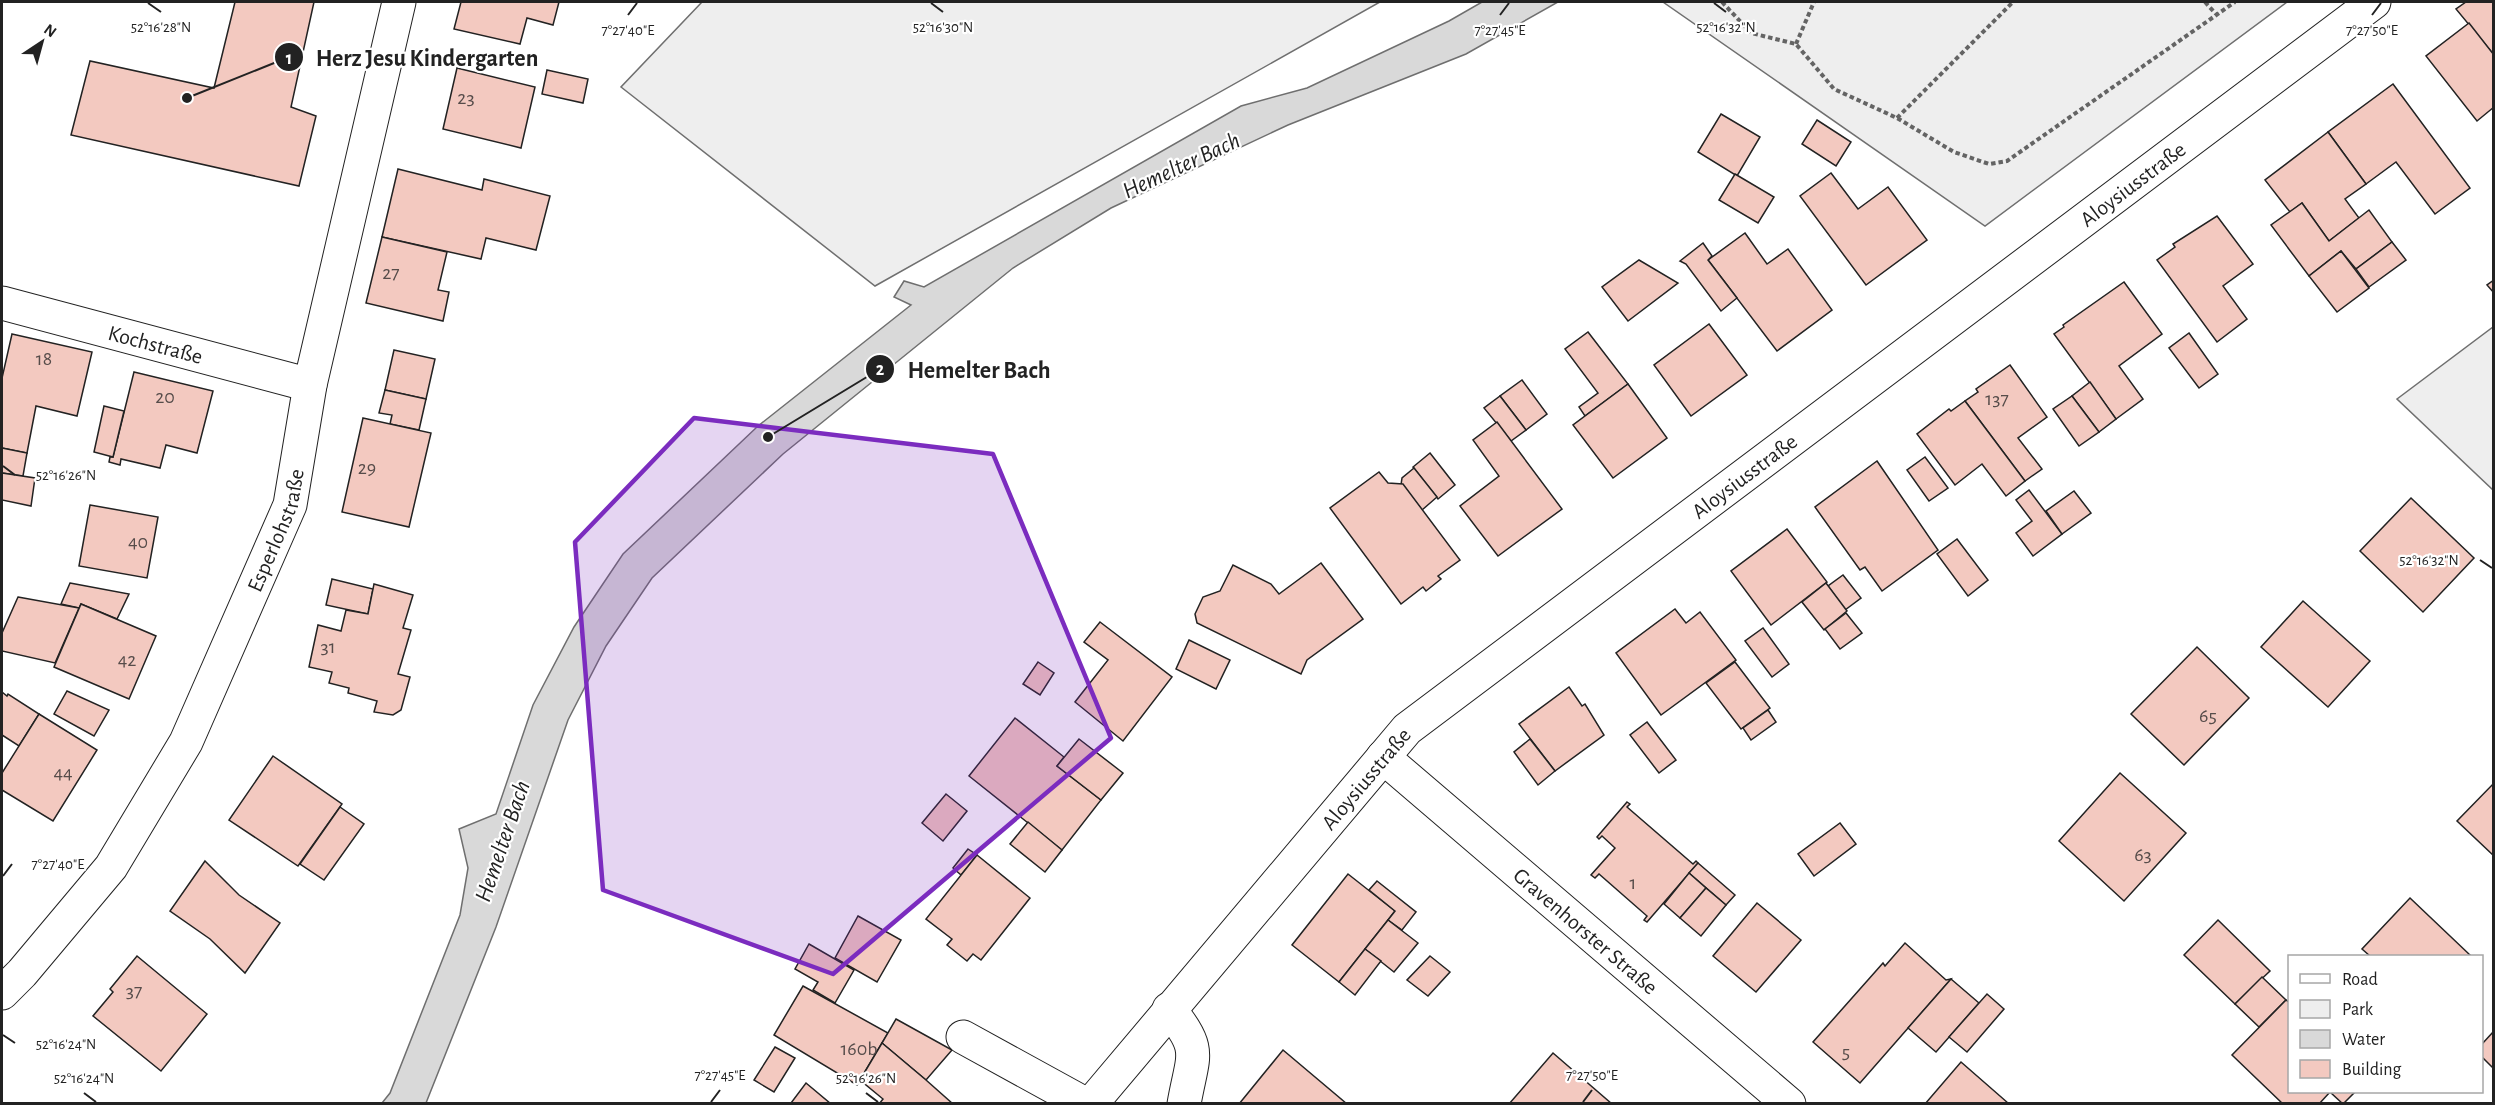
<svg xmlns="http://www.w3.org/2000/svg" width="2495" height="1105" viewBox="0 0 2495 1105" font-family="'Alegreya Sans',sans-serif">
	<rect width="100%" height="100%" fill="#fff"/>
	<g fill="#eee" stroke="#6f6f6f" stroke-width="1.5">
		<path d="M702,2H1380L875,286L621,87Z"/>
		<path d="M1663,2H2287L1985,226Z"/>
		<path d="M2493,327V490L2397,399Z"/>
	</g>
	<path fill="#d9d9d9" stroke="#6f6f6f" stroke-width="1.5" d="M1482,2H1558L1466,54L1288,125L1111,208L1013,268L783,454L652,578L606,646L568,720L496,927L426,1103H382L390,1093L460,915L468,868L459,829L496,814L533,705L574,627L623,554L758,426L911,305L894,297L904,281L924,287L1241,106L1307,88L1449,21Z"/>
	<g fill="#f3c9c0" stroke="#222" stroke-width="1.5">
		<path d="M235,2H314L291,107L316,116L299,186L71,135L90,61L214,88Z"/>
		<path d="M461,2H559L553,25L527,18L520,44L454,29Z"/>
		<path d="M2466,2H2494V55L2456,9Z"/>
		<path d="M2469,23L2494,55V107L2477,121L2426,56Z"/>
		<path d="M457,68L535,87L521,148L443,129Z"/>
		<path d="M547,70L588,79L583,103L542,94Z"/>
		<path d="M2393,84L2470,188L2435,214L2396,162L2366,184L2328,132Z"/>
		<path d="M1721,114L1760,137L1737,176L1698,152Z"/>
		<path d="M1817,120L1851,142L1836,166L1802,144Z"/>
		<path d="M2328,132L2366,184L2345,199L2359,218L2329,241L2302,203L2290,212L2265,180Z"/>
		<path d="M398,169L482,190L484,179L550,196L536,250L486,238L481,259L382,237Z"/>
		<path d="M1831,173L1858,209L1888,187L1927,240L1866,285L1800,196Z"/>
		<path d="M1735,174L1774,197L1758,223L1719,200Z"/>
		<path d="M2302,203L2329,241L2369,210L2392,242L2356,269L2341,251L2309,276L2271,225Z"/>
		<path d="M2217,216L2253,264L2223,286L2247,319L2217,342L2157,260L2175,247L2173,244Z"/>
		<path d="M1745,233L1767,264L1788,249L1832,310L1777,351L1708,260Z"/>
		<path d="M382,237L447,252L438,290L449,292L443,321L366,303Z"/>
		<path d="M2392,242L2406,260L2369,287L2356,269Z"/>
		<path d="M1703,243L1712,256L1708,260L1737,298L1721,311L1686,264L1680,261Z"/>
		<path d="M2341,251L2369,288L2337,312L2309,276Z"/>
		<path d="M1639,260L1678,283L1628,321L1602,287Z"/>
		<path d="M2494,280V293L2487,285Z"/>
		<path d="M2124,282L2162,334L2119,366L2143,399L2116,419L2054,334L2064,327L2063,325Z"/>
		<path d="M1709,324L1747,375L1691,416L1654,365Z"/>
		<path d="M1588,332L1628,384L1585,416L1579,407L1598,393L1565,349Z"/>
		<path d="M2189,333L2218,374L2199,388L2169,348Z"/>
		<path d="M12,334L92,352L77,416L36,406L27,453L2,448V378Z"/>
		<path d="M394,350L435,359L426,399L385,390Z"/>
		<path d="M2010,365L2047,417L2018,438L2042,469L2025,481L1965,401L1978,392L1976,389Z"/>
		<path d="M134,372L213,391L197,453L166,445L160,468L121,459L120,465L109,462L110,457H113Z"/>
		<path d="M1522,380L1547,414L1526,430L1500,396Z"/>
		<path d="M2090,382L2116,419L2099,432L2072,396Z"/>
		<path d="M1628,384L1667,438L1613,478L1573,425Z"/>
		<path d="M385,390L426,399L419,430L390,424L392,415L379,413Z"/>
		<path d="M1500,396L1526,430L1511,441L1484,408Z"/>
		<path d="M2072,396L2099,432L2079,446L2053,409Z"/>
		<path d="M1965,401L2025,481L2006,496L1982,464L1955,485L1917,434L1949,409L1951,411Z"/>
		<path d="M104,406L124,411L113,457L94,452Z"/>
		<path d="M363,418L431,433L409,527L342,512Z"/>
		<path d="M1497,422L1562,509L1498,556L1460,506L1499,476L1473,440Z"/>
		<path d="M2,448L27,453L23,476L2,473Z"/>
		<path d="M1430,453L1455,485L1438,499L1413,467Z"/>
		<path d="M1925,457L1948,488L1929,501L1907,470Z"/>
		<path d="M1877,461L1938,550L1882,591L1865,567L1860,570L1815,507Z"/>
		<path d="M1414,468L1437,497L1422,510L1401,485L1402,478Z"/>
		<path d="M1379,472L1388,483L1403,484L1460,560L1438,576L1441,579L1426,591L1423,587L1401,604L1330,508Z"/>
		<path d="M2,473L35,478L31,506L2,500Z"/>
		<path d="M2029,490L2062,534L2033,556L2016,533L2032,521L2016,500Z"/>
		<path d="M2074,491L2091,513L2062,534L2046,511Z"/>
		<path d="M2411,498L2474,558L2423,612L2360,551Z"/>
		<path d="M90,505L158,517L147,578L79,566Z"/>
		<path d="M1787,529L1827,582L1771,625L1731,571Z"/>
		<path d="M1957,539L1988,580L1968,596L1937,554Z"/>
		<path d="M1321,563L1363,619L1307,660L1301,674L1197,623L1195,614L1203,597L1220,591L1233,565L1271,584L1279,594Z"/>
		<path d="M1843,575L1861,598L1845,610L1828,586Z"/>
		<path d="M332,579L373,589L368,614L326,605Z"/>
		<path d="M70,583L129,594L117,619L81,604L79,608L61,604Z"/>
		<path d="M1826,583L1847,611L1824,630L1802,602Z"/>
		<path d="M374,584L413,595L403,628L411,630L398,674L410,677L401,710L393,715L374,712L377,701L348,693L349,688L329,683L332,672L309,667L318,625L341,631L346,610L368,614Z"/>
		<path d="M18,597L79,608L55,663L2,651V633Z"/>
		<path d="M2303,601L2370,661L2328,707L2261,647Z"/>
		<path d="M81,604L156,636L129,699L54,667Z"/>
		<path d="M1675,609L1686,623L1700,612L1736,660L1661,715L1616,653Z"/>
		<path d="M1846,613L1862,633L1840,649L1825,629Z"/>
		<path d="M1100,622L1172,677L1123,741L1075,702L1108,660L1084,642Z"/>
		<path d="M1763,628L1789,664L1772,677L1745,641Z"/>
		<path d="M1189,640L1230,660L1216,689L1176,669Z"/>
		<path d="M2197,647L2249,698L2184,765L2131,714Z"/>
		<path d="M1038,662L1054,673L1040,695L1023,684Z"/>
		<path d="M1735,662L1770,708L1741,729L1706,683Z"/>
		<path d="M1569,687L1582,706L1585,704L1604,735L1555,771L1519,724Z"/>
		<path d="M67,691L109,710L94,736L54,714Z"/>
		<path d="M2,692L7,696L8,694L39,714L19,746L2,735Z"/>
		<path d="M1768,710L1776,722L1751,740L1743,728Z"/>
		<path d="M39,714L97,750L53,821L2,790V773Z"/>
		<path d="M1015,718L1064,757L1057,766L1101,800L1062,850L969,776Z"/>
		<path d="M1647,722L1676,760L1659,773L1630,735Z"/>
		<path d="M1079,739L1123,773L1101,800L1057,766Z"/>
		<path d="M1530,739L1555,771L1538,785L1514,752Z"/>
		<path d="M273,756L342,804L298,866L229,820Z"/>
		<path d="M2120,773L2186,833L2124,901L2059,841Z"/>
		<path d="M2494,783V856L2457,821Z"/>
		<path d="M946,794L967,811L943,841L922,823Z"/>
		<path d="M1627,802L1630,804L1627,807L1693,864L1696,861L1698,863L1647,922L1644,920L1647,916L1599,874L1595,878L1591,875L1615,848L1602,836L1599,839L1597,837Z"/>
		<path d="M340,807L364,824L324,880L300,864Z"/>
		<path d="M1028,822L1062,850L1045,872L1010,844Z"/>
		<path d="M1840,823L1856,844L1814,876L1798,854Z"/>
		<path d="M968,849L977,855L961,875L953,868Z"/>
		<path d="M977,855L1030,898L981,960L973,954L967,961L947,945L952,939L926,919Z"/>
		<path d="M205,861L239,895L280,923L245,973L210,939L170,911Z"/>
		<path d="M1698,863L1735,895L1726,905L1689,873Z"/>
		<path d="M1689,873L1706,888L1680,918L1664,904Z"/>
		<path d="M1348,874L1395,911L1339,982L1292,945Z"/>
		<path d="M1377,881L1416,912L1402,930L1388,920L1395,911L1369,890Z"/>
		<path d="M1706,888L1726,905L1701,936L1680,918Z"/>
		<path d="M2410,898L2470,955L2468,956H2370L2362,949Z"/>
		<path d="M1757,903L1801,940L1756,992L1713,956Z"/>
		<path d="M858,916L901,940L877,982L835,958Z"/>
		<path d="M1388,920L1418,943L1394,972L1365,949Z"/>
		<path d="M2218,920L2270,971L2235,1004L2184,955Z"/>
		<path d="M1905,943L1946,980L1951,979L1860,1083L1813,1042L1883,963L1885,966Z"/>
		<path d="M809,944L854,970L835,1003L813,990L818,982L795,969Z"/>
		<path d="M1365,949L1381,961L1355,995L1339,982Z"/>
		<path d="M137,956L207,1014L161,1071L93,1016L113,992L110,989Z"/>
		<path d="M1430,956L1450,972L1428,996L1407,980Z"/>
		<path d="M2262,977L2286,1000L2259,1027L2235,1004Z"/>
		<path d="M1951,979L1979,1003L1936,1052L1908,1028Z"/>
		<path d="M803,986L888,1033L857,1085L774,1035Z"/>
		<path d="M1987,994L2004,1009L1967,1052L1949,1037Z"/>
		<path d="M2286,1000L2290,1003V1092H2330L2319,1104H2283L2232,1055Z"/>
		<path d="M896,1019L952,1050L926,1080L882,1043Z"/>
		<path d="M2494,1031V1069L2482,1057V1044Z"/>
		<path d="M882,1043L926,1080L953,1104H879L883,1099L860,1080Z"/>
		<path d="M775,1047L795,1058L774,1092L754,1080Z"/>
		<path d="M1283,1050L1347,1104H1239Z"/>
		<path d="M1553,1053L1612,1104H1509Z"/>
		<path d="M1961,1062L2008,1103V1104H1925Z"/>
		<path d="M806,1083L831,1104L791,1103Z"/>
		<path d="M2330,1092H2355L2343,1104Z"/>
	</g>
	<g fill="none" stroke-linecap="round" stroke-linejoin="round">
		<defs>
			<g id="minor">
				<path id="s1" d="M2,303L310,385"/>
				<path id="s2" d="M1383,757L1789,1104"/>
				<path id="s3" d="M2,993L22,973L111,867L186,742L290,505L310,385L399,2"/>
				<path d="M1169,1009C1203,1051 1193,1053 1184,1104"/>
				<path d="M963,1037L1085,1104"/>
				<path id="s4" d="M1091,1104L1407,729L2374,2"/>
			</g>
		</defs>
		<use href="#minor" stroke="#222" stroke-width="35"/>
		<g stroke="#646464" stroke-width="4" stroke-dasharray="4.5 3" stroke-linecap="butt">
			<path d="M1722,2L1751,33L1796,44L1834,89L1897,118L1954,152L1989,164L2007,161L2235,2"/>
			<path d="M2205,2L2216,14"/>
			<path d="M1796,44L1814,2"/>
			<path d="M1897,118L2013,2"/>
		</g>
		<use href="#minor" stroke="#fff" stroke-width="33"/>
	</g>
	<path fill="#7b2cbf" fill-opacity="0.2" stroke="#7b2cbf" stroke-width="4.5" stroke-linejoin="round" d="M694,418L993,454L1111,738L833,974L603,890L575,542Z"/>
	<path fill="none" stroke="#222" stroke-width="2" d="M148,3L161,12M931,3L943,12M1714,3L1726,12M628,15L637,3M1500,15L1509,3M2372,15L2381,3M3,466L15,475M2480,560L2492,568M3,876L12,864M3,1035L15,1043M84,1093L96,1102M866,1093L878,1102M711,1102L720,1090M1583,1102L1592,1090"/>
	<g text-anchor="middle" stroke-width="4.5" stroke-linejoin="round" paint-order="stroke">
		<g font-size="20" fill="#564c4a">
			<text x="466" y="104">23</text>
			<text x="391" y="279">27</text>
			<text x="44" y="365">18</text>
			<text x="165" y="403">20</text>
			<text x="1997" y="405">137</text>
			<text x="367" y="474">29</text>
			<text x="138" y="548">40</text>
			<text x="328" y="653">31</text>
			<text x="127" y="666">42</text>
			<text x="2208" y="722">65</text>
			<text x="63" y="779">44</text>
			<text x="2143" y="861">63</text>
			<text x="1633" y="889">1</text>
			<text x="134" y="997">37</text>
			<text x="859" y="1055">160b</text>
			<text x="1846" y="1058">5</text>
		</g>
		<g font-size="22" fill="#222" stroke="#fff">
			<text dy="8" stroke="none"><textPath href="#s4" startOffset="1398">Aloysiusstraße</textPath></text>
			<text dy="8" stroke="none"><textPath href="#s1" startOffset="159">Kochstraße</textPath></text>
			<text dy="8" stroke="none"><textPath href="#s4" startOffset="912">Aloysiusstraße</textPath></text>
			<text dy="8" stroke="none"><textPath href="#s3" startOffset="543">Esperlohstraße</textPath></text>
			<text dy="8" stroke="none"><textPath href="#s4" startOffset="426">Aloysiusstraße</textPath></text>
			<text dy="8" stroke="none"><textPath href="#s2" startOffset="267">Gravenhorster Straße</textPath></text>
		</g>
		<g font-size="24" font-style="italic" fill="#222" stroke="#fff">
			<text transform="translate(1181 165) rotate(-25)" y="8">Hemelter Bach</text>
			<text transform="translate(502 841) rotate(-71)" y="8">Hemelter Bach</text>
		</g>
	</g>
	<g font-size="15" text-anchor="middle" fill="#222" stroke="#fff" stroke-width="4.5" stroke-linejoin="round" paint-order="stroke">
		<text x="161" y="32">52°16'28"N</text>
		<text x="943" y="32">52°16'30"N</text>
		<text x="1726" y="32">52°16'32"N</text>
		<text x="628" y="35">7°27'40"E</text>
		<text x="1500" y="35">7°27'45"E</text>
		<text x="2372" y="35">7°27'50"E</text>
		<text x="66" y="480">52°16'26"N</text>
		<text x="2429" y="565">52°16'32"N</text>
		<text x="58" y="869">7°27'40"E</text>
		<text x="66" y="1049">52°16'24"N</text>
		<text x="720" y="1080">7°27'45"E</text>
		<text x="1592" y="1080">7°27'50"E</text>
		<text x="84" y="1083">52°16'24"N</text>
		<text x="866" y="1083">52°16'26"N</text>
	</g>
	<path fill="none" stroke="#222" stroke-width="2" d="M187 98L289 57M768 437L880 369"/>
	<g fill="#222" stroke="#fff" stroke-width="2">
		<circle cx="187" cy="98" r="6"/>
		<circle cx="768" cy="437" r="6"/>
		<circle cx="289" cy="57" r="15"/>
		<circle cx="880" cy="369" r="15"/>
	</g>
	<g font-size="18" text-anchor="middle" font-weight="bold" fill="#fff">
		<text x="289" y="64">1</text>
		<text x="880" y="375">2</text>
	</g>
	<g font-size="24" text-anchor="middle" font-weight="bold" fill="#222" stroke="#fff" stroke-width="4.5" stroke-linejoin="round" paint-order="stroke">
		<text x="427" y="66">Herz Jesu Kindergarten</text>
		<text x="979" y="378">Hemelter Bach</text>
	</g>
	<rect width="2495" height="1105" fill="none" stroke="#222222" stroke-width="6"/>
	<rect x="2288" y="955" width="195" height="138" fill="#ffffff" stroke="#a7a7a7" stroke-width="1.5"/>
	<rect x="2300" y="974" width="30" height="9" fill="#ffffff" stroke="#a7a7a7" stroke-width="1.5"/>
	<text x="2342" y="985" font-size="18" fill="#222222">Road</text>
	<rect x="2300" y="1000" width="30" height="18" fill="#eeeeee" stroke="#a7a7a7" stroke-width="1.5"/>
	<text x="2342" y="1015" font-size="18" fill="#222222">Park</text>
	<rect x="2300" y="1030" width="30" height="18" fill="#d9d9d9" stroke="#a7a7a7" stroke-width="1.5"/>
	<text x="2342" y="1045" font-size="18" fill="#222222">Water</text>
	<rect x="2300" y="1060" width="30" height="18" fill="#f3c9c0" stroke="#a7a7a7" stroke-width="1.5"/>
	<text x="2342" y="1075" font-size="18" fill="#222222">Building</text>
	<g transform="translate(42 42) rotate(36)" stroke="#ffffff" stroke-width="4.5" paint-order="stroke">
	<path d="M0-4.5L10 22L0 15L-10 22Z" fill="#222222"/>
	<text y="-9" font-size="16" font-weight="bold" text-anchor="middle" fill="#222222">N</text>
	</g>
</svg>
